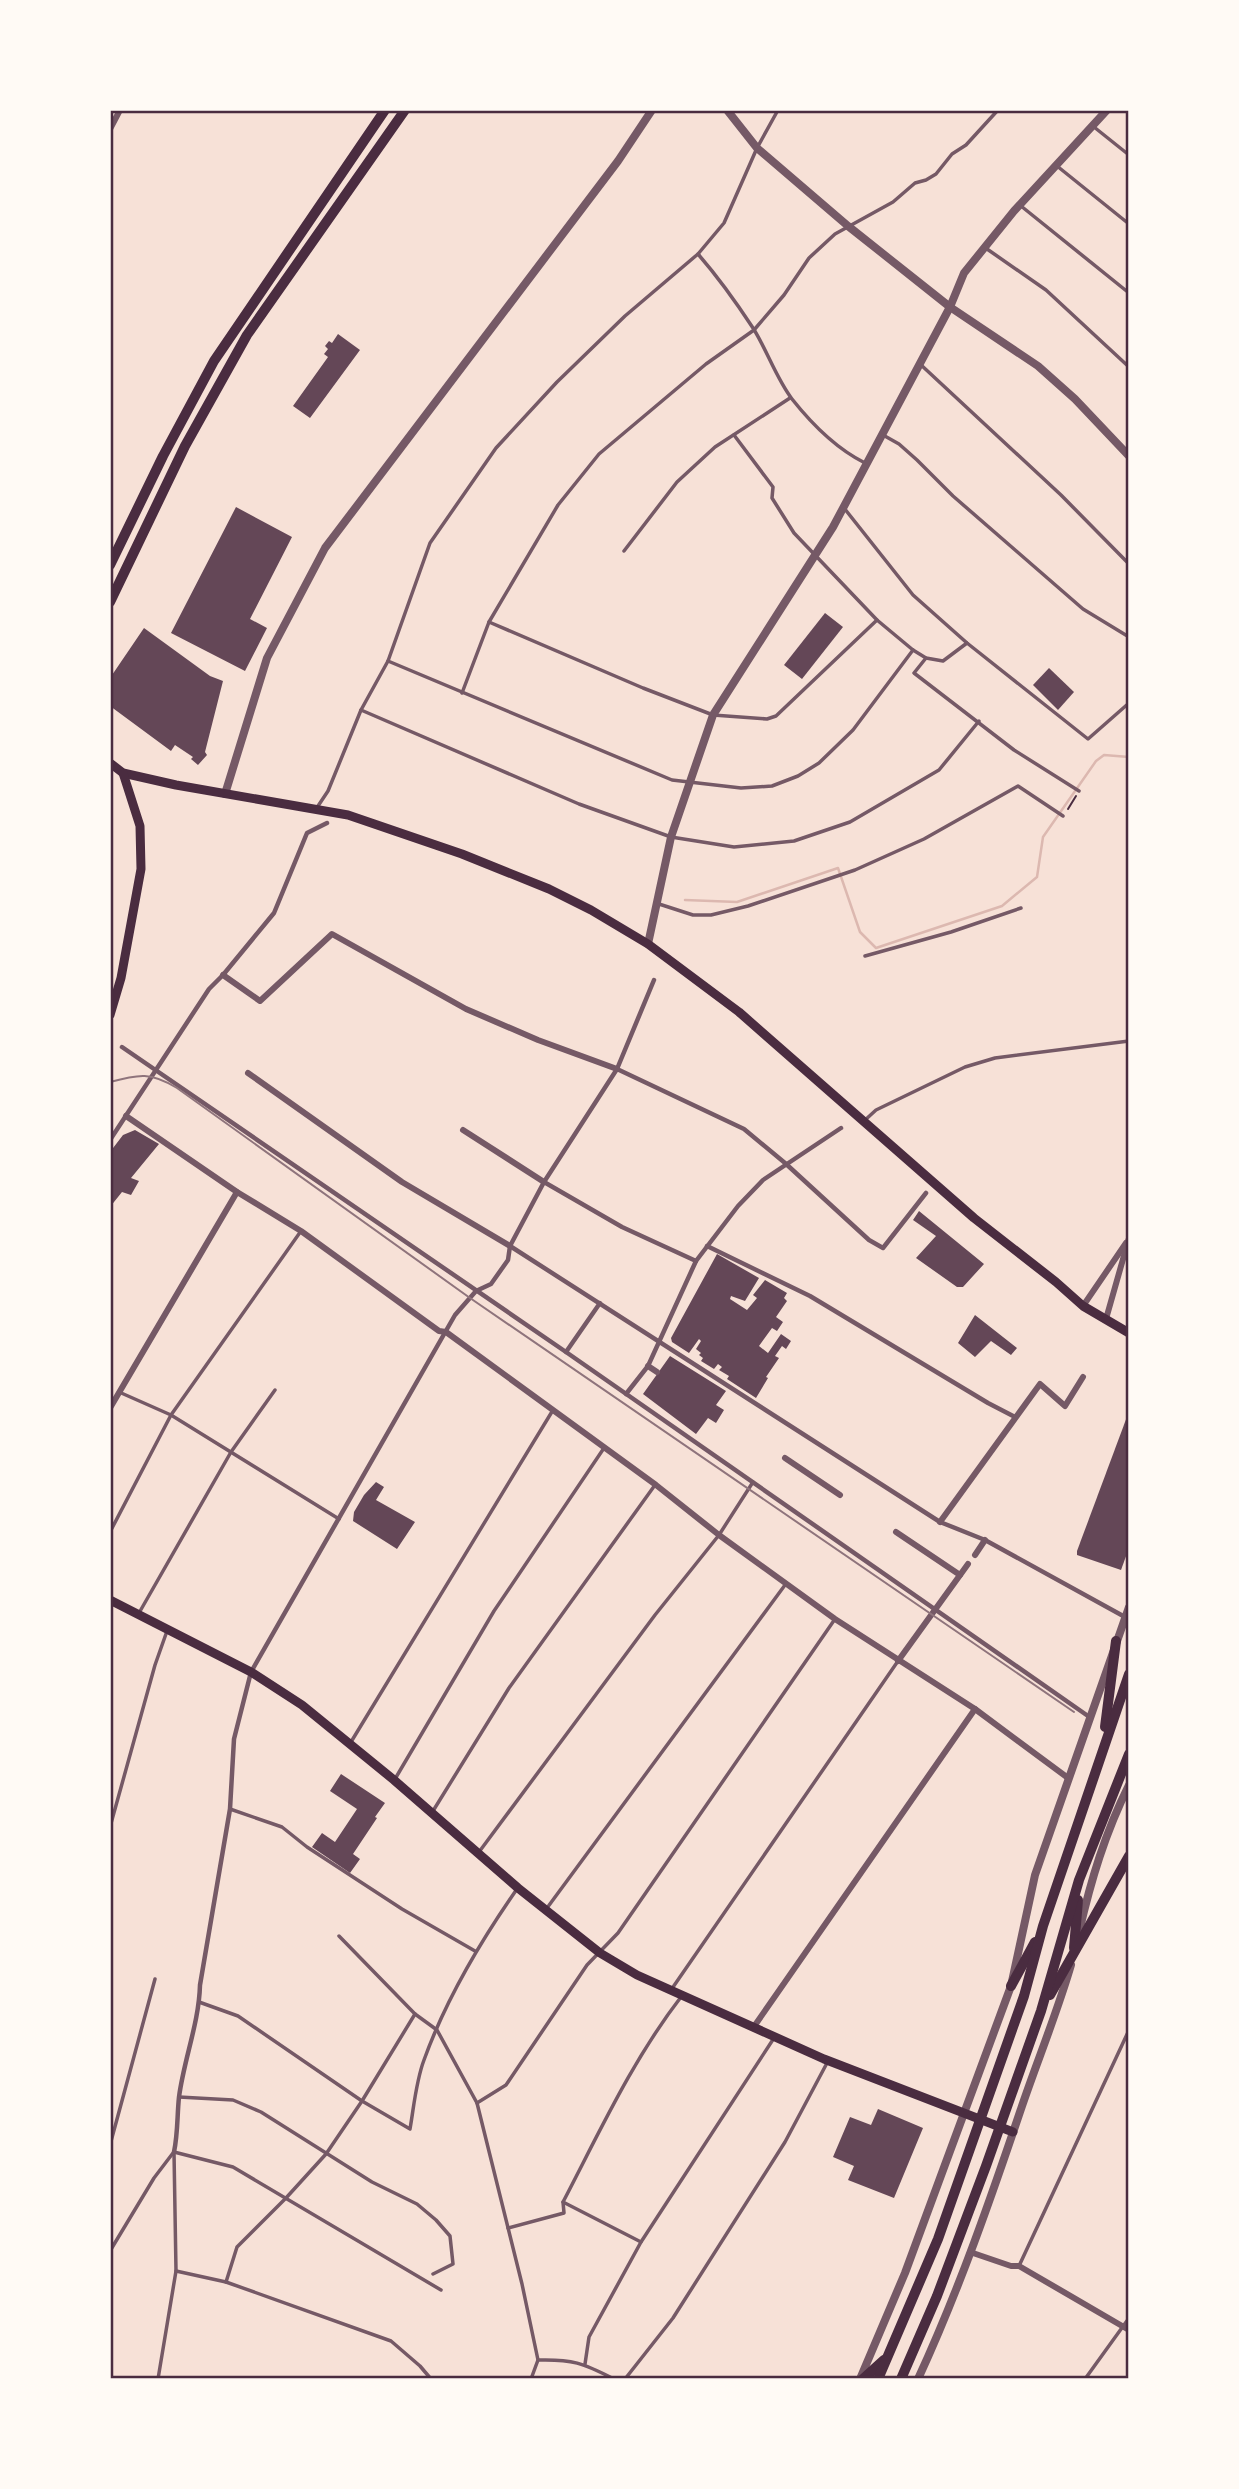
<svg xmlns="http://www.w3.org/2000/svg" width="1239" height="2489" viewBox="0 0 1239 2489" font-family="'Titillium Web',sans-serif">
	<rect width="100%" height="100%" fill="#f7e1d7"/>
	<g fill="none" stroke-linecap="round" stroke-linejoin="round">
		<path stroke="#dcb8b0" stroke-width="2.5" d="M685,900L737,902L838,868L860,932L876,948L1002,906L1037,877L1043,837L1096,761L1104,755L1129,757"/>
	</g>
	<g fill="#644757">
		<path d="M338,334L360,350L310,418L293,406L328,357L324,354L328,349L325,346L329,341L332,343Z"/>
		<path d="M236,507L292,537L250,619L267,628L245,671L171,633Z"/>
		<path d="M825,613L843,627L802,679L784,665Z"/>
		<path d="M144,628L210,676L223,681L205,752L207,755L198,765L191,759L193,757L175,745L171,751L110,706V678Z"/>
		<path d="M1049,668L1074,692L1058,710L1033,685Z"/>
		<path d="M135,1130L159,1144L131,1178L139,1181L131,1195L122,1192L110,1207V1152L123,1135Z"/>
		<path d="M919,1211L984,1264L963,1287H957L916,1258L936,1236L913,1220Z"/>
		<path d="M717,1254L759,1278L745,1301L731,1296L730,1299L747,1310L757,1298L753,1295L765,1280L787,1293L784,1298L787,1301L776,1317L783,1322L777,1331L772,1328L759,1346L768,1353L781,1334L791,1341L786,1349L782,1346L775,1356L779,1358L766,1377L768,1378L756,1398L727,1379L729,1376L719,1370L722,1367L718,1364L714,1369L701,1361L703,1358L699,1355L701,1353L696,1349L701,1341L699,1339L689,1353L672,1342L671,1338Z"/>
		<path d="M975,1315L1017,1348L1011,1355L991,1341L975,1357L958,1343Z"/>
		<path d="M670,1356L726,1391L716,1405L724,1410L716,1423L708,1418L696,1434L643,1394Z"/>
		<path d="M1128,1414L1129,1548L1121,1570L1077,1555V1551Z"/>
		<path d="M376,1482L384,1487L376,1500L415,1522L397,1549L353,1521L354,1512L364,1495Z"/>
		<path d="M341,1774L385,1803L375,1817L377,1818L353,1854L360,1859L350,1873L312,1847L322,1833L335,1842L357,1809L330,1791Z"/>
		<path d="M878,2109L923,2128L894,2198L848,2180L854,2166L833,2157L850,2117L871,2125Z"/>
	</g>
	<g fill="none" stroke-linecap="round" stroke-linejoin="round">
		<path stroke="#4a2c40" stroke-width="2" d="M1068,809L1076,796"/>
		<g stroke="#755966" stroke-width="3.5">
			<path d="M1094,127L1129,155"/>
			<path d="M1057,166L1129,224"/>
			<path d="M1021,206L1129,293"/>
			<path d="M987,249L1046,290L1129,367"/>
			<path d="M698,254C718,277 736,302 753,328C767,350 776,378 792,399C811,423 837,449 865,463"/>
			<path d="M920,364L1061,495L1129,564"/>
			<path d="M734,435L773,487L772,498L794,533L877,620L913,650L926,658L943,661L967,643"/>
			<path d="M883,435L899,444L917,460L953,496L1083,609L1129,637"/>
			<path d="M844,508L913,595L967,643L1088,739L1129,703"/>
			<path d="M624,551L677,482L715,447L790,398"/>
			<path d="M489,622L643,688L713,715L767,719L776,716L877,620"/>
			<path d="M926,658L914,673L1014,750L1079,791"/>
			<path d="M388,661L672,780L741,788L772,786L798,776L819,763L853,730L913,650"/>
			<path d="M462,693L489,622L558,505L599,454L706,364L754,330L784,295L809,258L835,234L893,202L915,183L926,180L936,174L952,154L966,145L998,110"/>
			<path d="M361,710L579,804L671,837L734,847L794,841L850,822L939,770L979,721"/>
			<path d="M316,809L328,791L361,710L388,661L430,543L496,448L557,382L625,316L698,254L724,223L757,148L778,110"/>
			<path d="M659,904L693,915H711L748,906L855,870L924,839L1018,786L1063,816"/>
			<path d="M865,956L951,932L1021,908"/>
			<path d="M864,1121L876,1110L965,1067L995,1058L1129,1041"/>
			<path d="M119,1392L171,1415L339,1519"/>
			<path d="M110,1532L171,1415L301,1231"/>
			<path d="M139,1613L231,1452L275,1390"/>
			<path d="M351,1742L553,1410"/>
			<path d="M395,1779L494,1611L604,1448"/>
			<path d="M230,1809L282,1827L307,1847L402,1909L475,1951"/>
			<path d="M433,1811L509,1688L655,1485"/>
			<path d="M110,1827L155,1665L167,1631"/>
			<path d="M479,1852L655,1615L719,1535L753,1482"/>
			<path d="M547,1908L785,1585"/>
			<path d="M339,1936L415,2014L437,2030L477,2103L522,2284L538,2360L531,2379"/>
			<path d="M671,1990L898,1661"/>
			<path d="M199,2002L238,2016L362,2101L410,2129C414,2106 416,2081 424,2060C446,1999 480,1942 517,1889"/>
			<path d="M179,2097L233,2100L261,2112L372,2182L417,2204L436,2220L450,2236L453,2264L433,2274"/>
			<path d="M477,2103L506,2085L587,1965L618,1933L835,1619"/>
			<path d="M110,2145L155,1979"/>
			<path d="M174,2152L233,2167L441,2290"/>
			<path d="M563,2202L641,2242"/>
			<path d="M508,2228L564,2213L563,2202C599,2133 633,2059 681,1997"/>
			<path d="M110,2251L154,2178L173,2153"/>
			<path d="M1019,2266L1129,2030"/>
			<path d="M176,2271L226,2282L391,2341L420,2366L431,2379"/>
			<path d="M226,2282L237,2247L286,2198L326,2154L362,2101L415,2014"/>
			<path d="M538,2360C572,2359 583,2363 614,2379"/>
			<path d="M585,2364L589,2337L641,2242L774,2038"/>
			<path d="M158,2379L176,2271L174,2152"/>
			<path d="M625,2379L673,2318L785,2142L827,2063"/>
			<path d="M1085,2379L1129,2318"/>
		</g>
		<g stroke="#755966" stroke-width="4.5">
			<path d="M122,1047L566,1352L1088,1716"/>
			<path d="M617,1069L744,1129L785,1163L869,1240L883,1248L926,1193"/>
			<path d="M110,1140L209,989L223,975L274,913L307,833L327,823"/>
			<path d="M544,1182L622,1227L696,1261"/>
			<path d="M510,1246L940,1522L985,1540L1125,1617"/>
			<path d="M707,1246L810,1296L988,1403L1015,1417"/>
			<path d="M566,1352L600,1303"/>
			<path d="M626,1394L648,1366L696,1261L738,1206L763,1180L841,1128"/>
			<path d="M174,2152C178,2133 177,2116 179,2097C184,2059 199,2023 200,1985L230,1809L234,1739L251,1672L455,1315L476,1291L491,1284L508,1260L510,1246L544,1182L617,1069L654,980"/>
		</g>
		<g stroke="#755966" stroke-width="6">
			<path d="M110,129L120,110"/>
			<path d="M223,975L260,1001L332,934L466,1009L538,1040L617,1069"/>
			<path d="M248,1073L402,1182L510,1246"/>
			<path d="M126,1116L237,1192L301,1231L439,1331L446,1332L656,1485L719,1535L835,1619L975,1709L1068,1778"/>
			<path d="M463,1130L544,1182"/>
			<path d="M1083,1306L1126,1243"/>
			<path d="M1106,1319L1129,1238"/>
			<path d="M648,1366L657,1372"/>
			<path d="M110,1408L237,1192"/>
			<path d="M785,1458L840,1495"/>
			<path d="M940,1522L1040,1384L1065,1406L1083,1377"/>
			<path d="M896,1532L960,1575"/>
			<path d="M975,1555L985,1540"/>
			<path d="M898,1661L968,1564"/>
			<path d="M753,2028L975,1709"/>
			<path d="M970,2252L1011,2266H1019L1129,2330"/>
		</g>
		<g stroke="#755966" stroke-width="8">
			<path d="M727,110L757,148L848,226L950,307L1038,366L1075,399L1129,456"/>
			<path d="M225,794L267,658L325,548L618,161L652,110"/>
			<path d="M648,944L671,837L713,715L833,527L950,307L964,273L1014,211L1107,110"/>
			<path d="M1079,1932C1091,1880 1105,1833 1129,1785"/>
			<path d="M860,2379L905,2273L1011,1986L1035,1875L1129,1607"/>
			<path d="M918,2379C959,2290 991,2198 1022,2106C1038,2059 1057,2013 1071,1965"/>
		</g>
		<g stroke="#4a2c40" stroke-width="9">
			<path d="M110,763L123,773L176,785L348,815L462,854L549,889L591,910L648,944L739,1012L974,1218L1056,1282L1083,1306L1129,1333"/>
			<path d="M110,1015L121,978L141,869L140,826L123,773"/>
			<path d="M110,1600L251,1672L302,1705L394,1780L518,1888L600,1953L637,1975L824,2059L1013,2132"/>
		</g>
		<g stroke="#4a2c40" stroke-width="10">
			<path d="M110,565L163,456L214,361L385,110"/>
			<path d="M110,602L185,446L247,335L405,110"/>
			<path d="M1105,1727L1116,1641"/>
			<path d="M1074,1948L1078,1900"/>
			<path d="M1011,1986L1035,1942"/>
			<path d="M1050,1995L1129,1856"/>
			<path d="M863,2379L884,2360"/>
			<path d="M878,2379L938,2239L1024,1996L1043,1926L1129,1674"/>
			<path d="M901,2379L937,2296L986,2166L1041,2011L1079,1880L1129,1754"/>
		</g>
		<path stroke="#8f747c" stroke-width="2" d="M110,1082C139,1074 151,1072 177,1088L470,1298L1074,1712"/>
	</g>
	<rect width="1239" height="2489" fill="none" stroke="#fffaf5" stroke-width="224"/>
	<rect x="112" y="112" width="1015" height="2265" fill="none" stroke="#4a2c40" stroke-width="2.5"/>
</svg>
